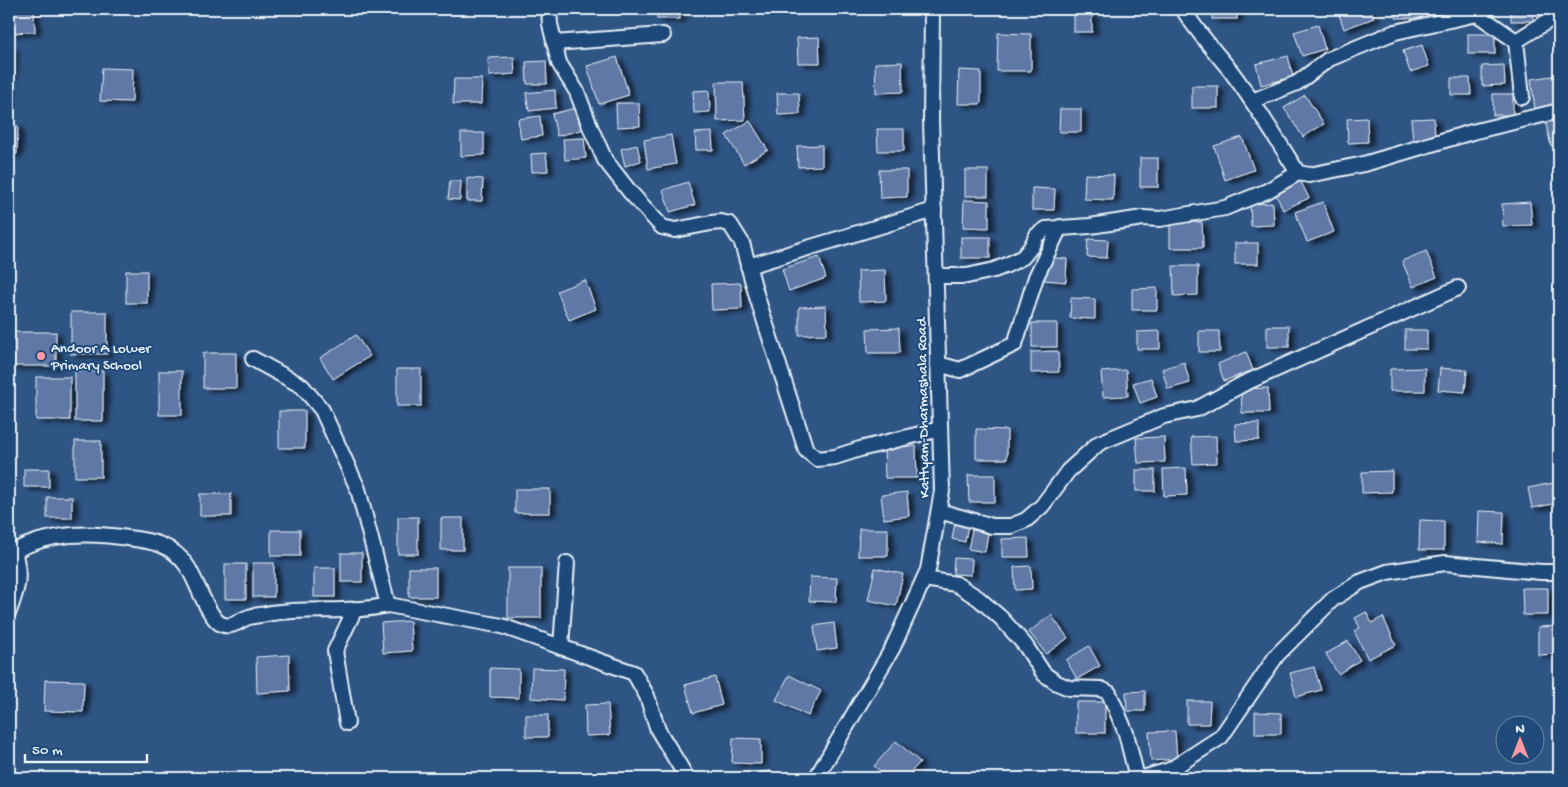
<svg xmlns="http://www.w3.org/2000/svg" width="1568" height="787" viewBox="0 0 1568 787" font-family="'Gochi Hand',sans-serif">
	<defs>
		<filter id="shadow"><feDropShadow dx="5.5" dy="3" stdDeviation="2.5" flood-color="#0009"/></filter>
	</defs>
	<rect width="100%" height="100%" fill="#2f5585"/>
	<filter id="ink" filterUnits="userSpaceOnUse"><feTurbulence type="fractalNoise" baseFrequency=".02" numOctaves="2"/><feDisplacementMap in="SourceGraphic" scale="10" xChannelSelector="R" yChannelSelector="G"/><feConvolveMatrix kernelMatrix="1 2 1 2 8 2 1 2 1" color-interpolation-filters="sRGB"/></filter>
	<g filter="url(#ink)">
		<g fill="#5e78a5" stroke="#e8f1f8" filter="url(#shadow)">
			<path d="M9,9H34L35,32L10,33Z"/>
			<rect x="657" y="9" width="23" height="10"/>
			<rect x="1212" y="9" width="25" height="10"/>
			<path d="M1337,9H1371L1374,18L1344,29Z"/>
			<path d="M1396,9H1423L1422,18H1396Z"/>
			<path d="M1431,9H1457V11L1431,10Z"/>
			<rect x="1511" y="9" width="22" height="12"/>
			<path d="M1074,12L1092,13V32H1074Z"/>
			<path d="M1318,25L1325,49L1302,56L1294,32Z"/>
			<path d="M998,33L1031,34V71H997Z"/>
			<rect x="1468" y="34" width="27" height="20"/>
			<path d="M819,37L820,63H798L797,38Z"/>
			<path d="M1422,45L1429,66L1410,72L1403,51Z"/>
			<path d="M9,47H13L11,77H9Z"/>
			<path d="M1288,56L1293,77L1261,85L1256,64Z"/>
			<path d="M514,57L515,74L489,76L488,58Z"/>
			<path d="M617,57L629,95L599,104L587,66Z"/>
			<path d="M546,61L547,84H527L526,62Z"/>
			<path d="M902,62L903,92L876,93L875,63Z"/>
			<path d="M1504,65L1505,85L1482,86V66Z"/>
			<path d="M102,68L133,69L132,102L100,101Z"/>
			<path d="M959,70L981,71V104H958Z"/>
			<path d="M1559,75V105L1535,109L1531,79Z"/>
			<path d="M1451,78H1470L1471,95H1451Z"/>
			<path d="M454,79H482L481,104H453Z"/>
			<path d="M716,82H743L745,120L717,121Z"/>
			<rect x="1192" y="86" width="26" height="22"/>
			<path d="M555,90L556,108L529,111L526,93Z"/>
			<path d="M709,90L710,112L694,113L693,91Z"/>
			<path d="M777,93H799L800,114L778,115Z"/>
			<rect x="1493" y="94" width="20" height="21"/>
			<path d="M1305,95L1324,124L1303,137L1284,108Z"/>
			<path d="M616,103H639L640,126L617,127Z"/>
			<path d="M576,108L581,130L557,136L552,114Z"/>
			<path d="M1060,109H1081V132H1059Z"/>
			<path d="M540,116L542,136L521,139L518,119Z"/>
			<path d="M1559,117V144L1551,146L1545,120Z"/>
			<path d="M1367,118L1368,142L1348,143L1347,119Z"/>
			<path d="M1434,118L1435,139L1413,140L1411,119Z"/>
			<path d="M750,121L768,150L744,164L726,135Z"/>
			<path d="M9,125L18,126L17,154H9Z"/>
			<path d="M877,129H904V151H878Z"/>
			<path d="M712,132L713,150H696L695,133Z"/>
			<path d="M461,133H484V155L461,156Z"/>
			<path d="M671,135L676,164L648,169L644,140Z"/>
			<path d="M1242,137L1254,170L1225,180L1214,146Z"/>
			<path d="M584,138L586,158L565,160L563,139Z"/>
			<path d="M637,145L641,161L625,166L621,149Z"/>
			<path d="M822,145V166L798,167L797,146Z"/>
			<path d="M546,153L548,171L532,172L531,154Z"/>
			<rect x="1140" y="158" width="18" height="29"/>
			<path d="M879,170H907V197L880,198Z"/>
			<rect x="965" y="170" width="23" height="26"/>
			<path d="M1085,174L1114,175L1113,200L1084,199Z"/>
			<path d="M467,178L483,179L482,201H467Z"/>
			<path d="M1300,180L1309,198L1283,210L1275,192Z"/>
			<path d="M450,181H461L460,200L448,199Z"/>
			<path d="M688,182L695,205L670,212L663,190Z"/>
			<path d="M1032,188L1055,189L1054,210H1032Z"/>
			<path d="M964,200L989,201V228L963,227Z"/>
			<path d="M1323,202L1334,232L1307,242L1295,212Z"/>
			<path d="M1530,202L1532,225L1503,226L1502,204Z"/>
			<path d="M1273,203L1274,225L1251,226L1250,204Z"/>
			<path d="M1202,222L1203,248H1170V223Z"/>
			<rect x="961" y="237" width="29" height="21"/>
			<path d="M1088,239L1108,240L1107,258L1087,257Z"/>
			<rect x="1235" y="243" width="23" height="21"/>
			<path d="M1426,251L1437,277L1413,287L1402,261Z"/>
			<path d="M819,257L826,278L789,291L782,269Z"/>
			<path d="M1046,257L1067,259L1066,282L1044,280Z"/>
			<path d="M1173,266H1198V295L1174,296Z"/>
			<path d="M885,270L886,301L859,302L858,271Z"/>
			<rect x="126" y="271" width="21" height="32"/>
			<path d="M585,280L596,309L569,320L557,291Z"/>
			<path d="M741,283L742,309L712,310L711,284Z"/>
			<path d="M1157,288V310H1132V289Z"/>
			<path d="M1071,298L1095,299V319L1070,318Z"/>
			<path d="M826,306L827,334L799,335V307Z"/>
			<rect x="71" y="312" width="36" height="42"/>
			<rect x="1032" y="323" width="25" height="24"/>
			<rect x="1267" y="326" width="22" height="21"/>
			<path d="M899,328L900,353H868L867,329Z"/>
			<rect x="1405" y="330" width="22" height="19"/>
			<path d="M1160,331V349H1137V332Z"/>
			<path d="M1199,331H1219L1220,352H1199Z"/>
			<rect x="9" y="332" width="47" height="34"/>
			<path d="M356,335L370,356L333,379L320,358Z"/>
			<path d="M1058,351L1059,372L1031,373V352Z"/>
			<path d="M1246,352L1253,370L1224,381L1218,364Z"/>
			<rect x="203" y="353" width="33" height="35"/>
			<path d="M1184,362L1190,383L1168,389L1162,369Z"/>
			<path d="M1425,368V391H1390V369Z"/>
			<path d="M1440,368L1467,370L1465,392L1438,390Z"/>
			<rect x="397" y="369" width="24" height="37"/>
			<path d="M1126,370L1128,396L1103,397L1101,372Z"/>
			<rect x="75" y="371" width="28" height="50"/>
			<rect x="159" y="371" width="23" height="44"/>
			<rect x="36" y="377" width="34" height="43"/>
			<path d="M1151,378L1157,397L1140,403L1133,383Z"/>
			<path d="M1268,388L1269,413H1242L1241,389Z"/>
			<rect x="279" y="411" width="26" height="37"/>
			<path d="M1259,423V440L1236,441L1235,424Z"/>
			<path d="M976,429L1007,430V459H976Z"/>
			<path d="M1216,436L1217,463L1193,464L1191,437Z"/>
			<path d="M1164,437L1165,462L1138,463L1136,438Z"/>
			<rect x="75" y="441" width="26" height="36"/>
			<path d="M916,446L917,478H885L884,447Z"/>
			<path d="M1186,468L1187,495L1164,496L1163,469Z"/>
			<rect x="24" y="469" width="25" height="18"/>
			<rect x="1136" y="470" width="19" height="21"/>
			<path d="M1392,471V492L1362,493V472Z"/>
			<path d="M968,475H995V502H969Z"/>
			<path d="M1558,482L1559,503L1532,508L1528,488Z"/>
			<rect x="515" y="489" width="35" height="24"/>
			<path d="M907,492L909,516L884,519L881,495Z"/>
			<rect x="200" y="494" width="31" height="22"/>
			<rect x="47" y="497" width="25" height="21"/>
			<path d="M1479,511L1504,512L1503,544L1478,542Z"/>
			<rect x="398" y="517" width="20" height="37"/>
			<rect x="441" y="518" width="22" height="32"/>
			<path d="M1420,520L1444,521V550H1419Z"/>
			<path d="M955,523L968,525L965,542L952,539Z"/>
			<path d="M859,529H888V556H858Z"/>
			<rect x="271" y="530" width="29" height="26"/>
			<path d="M972,530L988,533L985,552L968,549Z"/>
			<path d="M1028,538L1029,557H1002V539Z"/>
			<rect x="341" y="553" width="21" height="29"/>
			<path d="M954,558L972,559L971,575L953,574Z"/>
			<rect x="253" y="563" width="21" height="34"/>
			<rect x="225" y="564" width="21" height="35"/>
			<path d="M1031,566L1032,589L1015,590L1014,567Z"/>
			<rect x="314" y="568" width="21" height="29"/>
			<rect x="409" y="568" width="27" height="29"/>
			<rect x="508" y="568" width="33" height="50"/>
			<path d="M875,568L903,574L896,606L868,600Z"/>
			<path d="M810,577L837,578L836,602L809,601Z"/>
			<path d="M1522,588H1548V615H1523Z"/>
			<path d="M1366,612L1372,623L1383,617L1396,645L1368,659L1354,631L1360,628L1355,618Z"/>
			<path d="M1051,615L1068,638L1046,654L1029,632Z"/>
			<path d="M410,621L412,651L383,653L381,623Z"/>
			<path d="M834,623L837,648L817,651L814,626Z"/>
			<path d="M1559,626V654L1538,655V627Z"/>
			<path d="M1348,641L1360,660L1338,674L1326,654Z"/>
			<path d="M1089,646L1100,666L1077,679L1066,660Z"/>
			<path d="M289,655L290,691L257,693L256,657Z"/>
			<path d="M1314,667L1321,690L1296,697L1290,673Z"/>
			<path d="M490,668L519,669V698L490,697Z"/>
			<path d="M532,668L564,669L563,700L531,698Z"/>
			<path d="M789,675L821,691L808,716L776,700Z"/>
			<path d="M715,677L722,705L693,713L685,685Z"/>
			<path d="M45,680L84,681L83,712L44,711Z"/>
			<path d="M1145,691V711H1127L1126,692Z"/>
			<path d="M1187,701H1210L1209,724H1187Z"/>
			<rect x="1076" y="702" width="29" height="31"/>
			<path d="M608,704L610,735L586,736L585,705Z"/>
			<path d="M1255,712L1281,713V734H1255Z"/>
			<rect x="526" y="715" width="22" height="22"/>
			<path d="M1175,731L1177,759L1151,761L1149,732Z"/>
			<path d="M733,738L761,739V764L732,763Z"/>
			<path d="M896,741L920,762L906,778H888L874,766Z"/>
			<path d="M771,771L772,778H731L730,775Z"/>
			<rect x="1228" y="771" width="27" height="7"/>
		</g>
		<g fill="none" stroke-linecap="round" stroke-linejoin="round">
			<defs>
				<g id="minor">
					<path d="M549,9L550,24L559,63L577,92L591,129L605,160L630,192L662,227L675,230L711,223L721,222L730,224L742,243L757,297L806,450L817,459L835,457L860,449L940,429"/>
					<path d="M1183,9C1196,31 1214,50 1230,70C1255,103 1276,138 1298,173L1309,175L1364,164L1472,132L1559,111"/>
					<path d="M1516,41L1522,97"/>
					<path d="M554,43L663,35"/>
					<path d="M1252,101L1297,83L1329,59L1395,32L1477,14L1516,41L1559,14"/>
					<path d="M748,266L934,210"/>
					<path d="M936,276H967L994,270L1007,265L1023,257L1031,247L1037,235L1046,229L1090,226L1143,218L1160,219L1225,208L1267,191L1298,173"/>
					<path d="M253,359L302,386L322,410L358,489L388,605"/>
					<path d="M938,364L960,370L1015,344L1036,277L1060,227"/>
					<path d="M939,511L992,526H1011L1026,520L1042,506L1068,471L1099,443L1164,416L1197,409L1243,384L1458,288"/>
					<path d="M9,550L14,551C21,576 18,587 9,611"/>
					<path d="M14,551C51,532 88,532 128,538C152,541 172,544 187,566C196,579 208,618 221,624C232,629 239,620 249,617C256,615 264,615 271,613C310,607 350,614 388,605L502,626L634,673L647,696L658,730L687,778"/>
					<path d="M924,579L956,584L978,598L1001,618L1025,645L1044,674L1057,683L1069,688L1101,689L1109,693L1126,733L1137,778"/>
					<path d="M561,647L567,563"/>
					<path d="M347,723L335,651L355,609"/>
					<path d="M816,778L892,649L928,570L942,491L931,120L932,9"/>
					<path d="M1143,778L1170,770L1221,737L1277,655L1333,599L1360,582L1387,572L1445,563L1541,572H1559"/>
				</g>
			</defs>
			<use href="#minor" stroke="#e8f1f8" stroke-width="18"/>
			<use href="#minor" stroke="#1f4a7a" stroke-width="14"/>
		</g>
	</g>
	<circle fill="#ff9aa2" stroke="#1f4a7a" stroke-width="2" cx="41" cy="356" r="5"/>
	<g text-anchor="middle" stroke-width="4" stroke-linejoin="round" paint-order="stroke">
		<g font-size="15" fill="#e8f1f8" stroke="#1f4a7a" text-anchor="start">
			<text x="51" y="352">Andoor A Lower<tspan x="51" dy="17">Primary School</tspan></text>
		</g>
		<g font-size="15" fill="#e8f1f8" stroke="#1f4a7a">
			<text transform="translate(922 408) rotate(-91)" y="5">Kattyam-Dharmashala Road</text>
		</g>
	</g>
	<rect width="1568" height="787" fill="none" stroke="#1f4a7a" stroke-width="30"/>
	<rect x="15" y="15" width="1538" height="757" fill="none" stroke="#e8f1f8" stroke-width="2" filter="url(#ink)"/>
	<g transform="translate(1520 740)"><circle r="24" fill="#1f4a7a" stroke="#6f8dac"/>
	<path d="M0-4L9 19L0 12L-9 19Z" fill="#ff9aa2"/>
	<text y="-8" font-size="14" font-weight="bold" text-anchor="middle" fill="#e8f1f8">N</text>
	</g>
	<path d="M25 754v8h122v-8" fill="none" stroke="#e8f1f8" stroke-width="2.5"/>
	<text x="32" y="754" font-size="15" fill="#e8f1f8" stroke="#1f4a7a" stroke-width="4" paint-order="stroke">50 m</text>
</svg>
